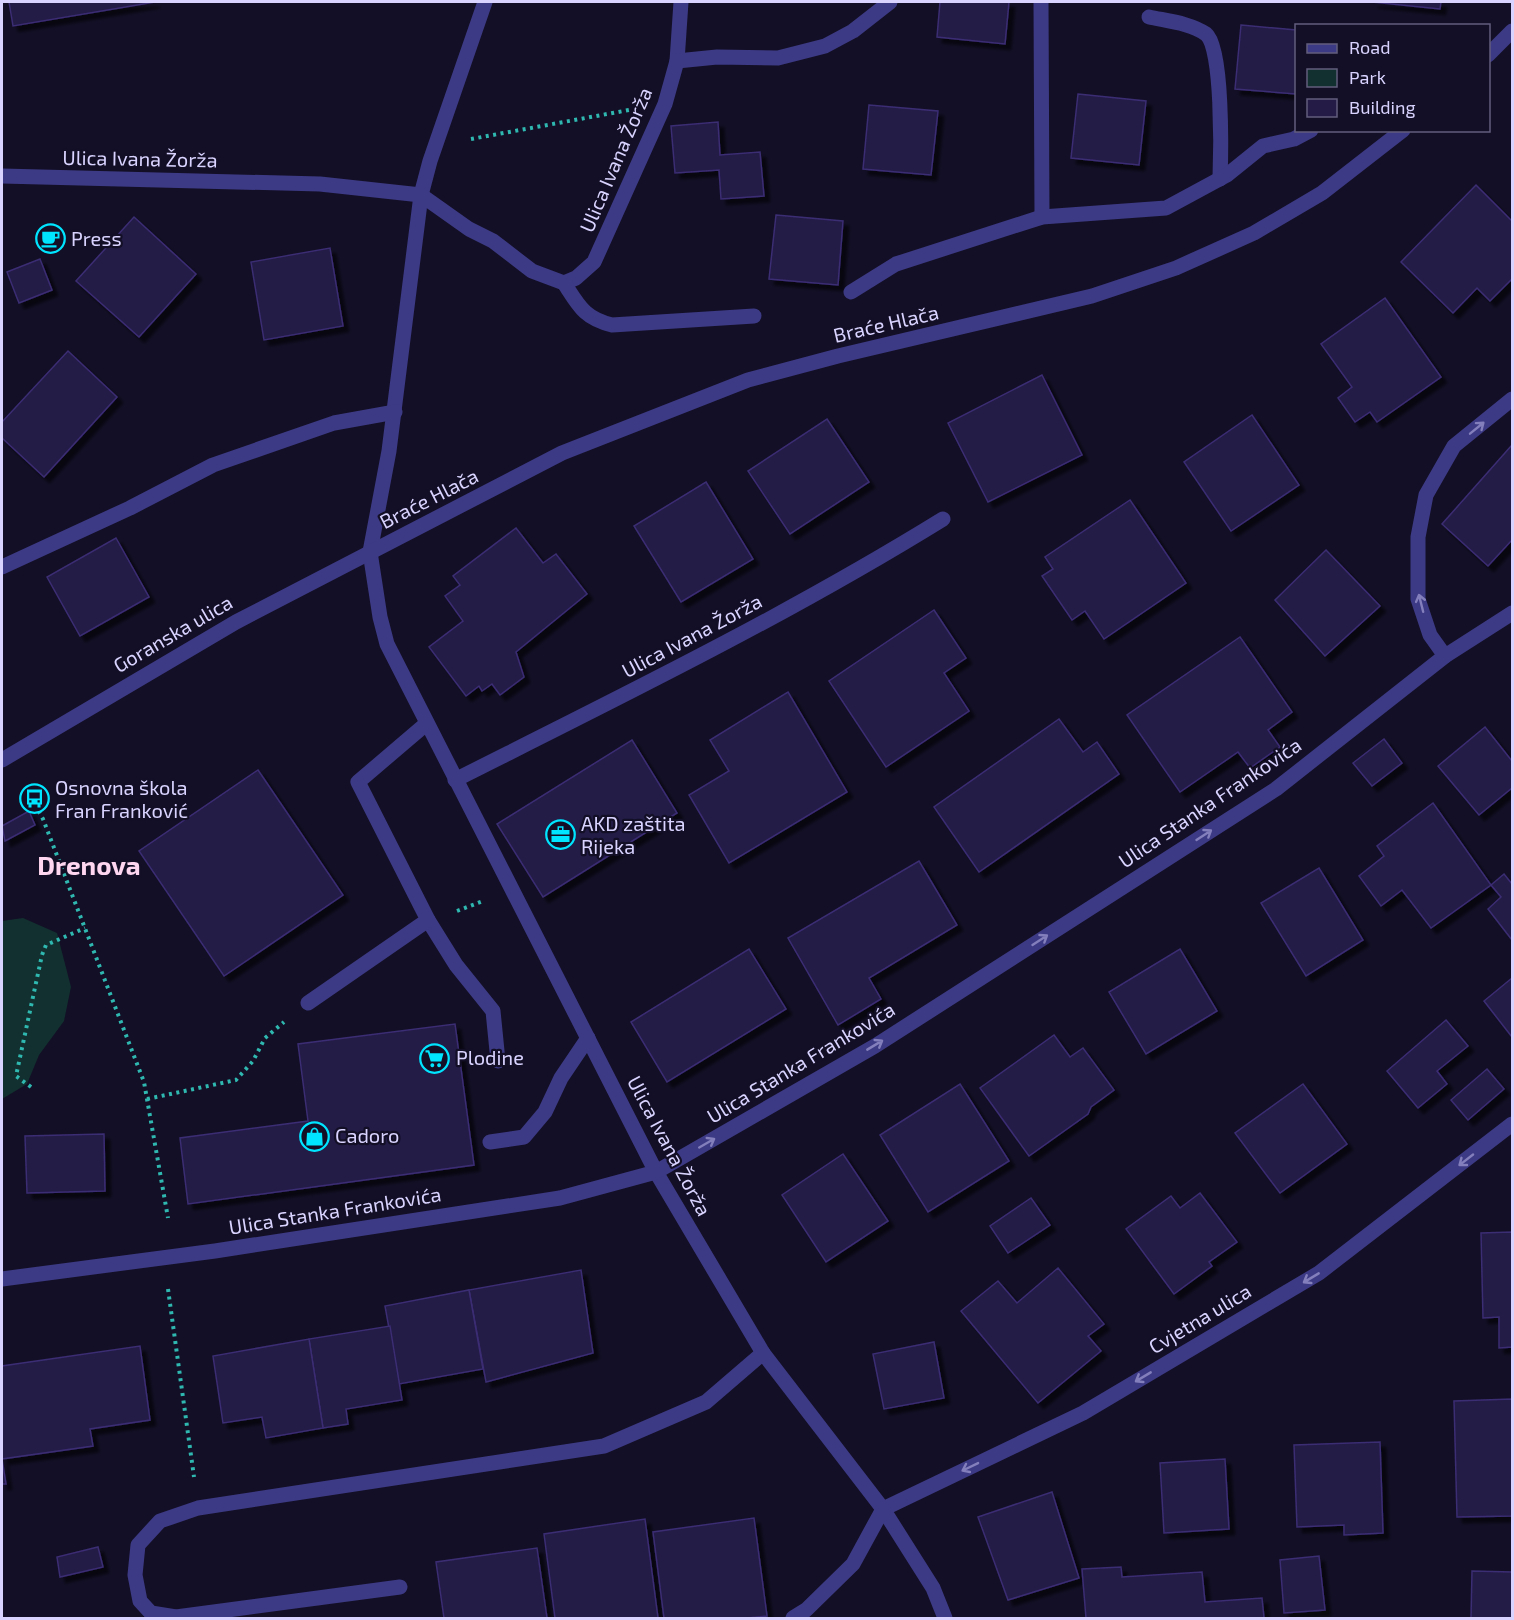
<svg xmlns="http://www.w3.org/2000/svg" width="1514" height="1620" viewBox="0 0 1514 1620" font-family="'Exo 2',sans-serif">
	<defs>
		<filter id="shadow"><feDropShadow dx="5.5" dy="5.5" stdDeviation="1.5" flood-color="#0009"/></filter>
	</defs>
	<rect width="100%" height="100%" fill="#130f26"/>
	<path fill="#12302f" d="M23,918L57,933L71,987L64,1021L39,1055L27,1084L2,1099V921Z"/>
	<g fill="#241b47" stroke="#3b2d73" stroke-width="1.5" filter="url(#shadow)">
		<path d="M9,2H155L13,26Z"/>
		<path d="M940,2H1009L1005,44L937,37Z"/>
		<path d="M1372,2H1441L1440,9Z"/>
		<path d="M1241,25L1296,30V94L1235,89Z"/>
		<path d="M1078,94L1146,101L1139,165L1071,158Z"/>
		<path d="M869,105L938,111L931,175L863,169Z"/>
		<path d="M718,122L720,155L760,152L764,196L721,199L719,170L675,173L671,126Z"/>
		<path d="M1476,185L1512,221V279L1490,301L1477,288L1453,313L1401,262Z"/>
		<path d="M776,215L843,221L838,285L769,279Z"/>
		<path d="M134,217L196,274L139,337L76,281Z"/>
		<path d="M330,248L343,326L264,340L251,262Z"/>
		<path d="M40,259L52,290L19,303L7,272Z"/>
		<path d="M1385,298L1441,377L1377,422L1370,412L1355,422L1338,398L1352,387L1321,344Z"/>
		<path d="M68,351L117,397L44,477L2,438V422Z"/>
		<path d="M1042,375L1082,455L988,502L948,423Z"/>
		<path d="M1252,415L1299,485L1231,531L1184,462Z"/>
		<path d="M827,419L869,482L790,534L748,471Z"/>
		<path d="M1512,445V540L1488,566L1442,524Z"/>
		<path d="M706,482L753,559L681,602L634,526Z"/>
		<path d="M1130,500L1186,583L1104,639L1085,611L1072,620L1042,576L1053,569L1045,557Z"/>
		<path d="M516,528L543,563L556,554L587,594L516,652L524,677L500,695L492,684L482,691L479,686L466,696L429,647L463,621L445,596L460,585L453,576Z"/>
		<path d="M116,538L149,597L80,636L47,577Z"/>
		<path d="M1326,550L1380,606L1325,656L1275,600Z"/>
		<path d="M934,610L966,658L944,673L969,711L886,767L829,681Z"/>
		<path d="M1240,637L1292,712L1268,730L1280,747L1250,768L1238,752L1180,792L1127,715Z"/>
		<path d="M788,692L847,792L729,863L689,795L729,771L710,740Z"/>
		<path d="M1059,719L1083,752L1097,742L1119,774L979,872L934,807Z"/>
		<path d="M1485,727L1512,761V788L1479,815L1438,766Z"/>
		<path d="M1384,739L1402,763L1372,786L1353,763Z"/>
		<path d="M632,740L677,813L543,897L497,824Z"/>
		<path d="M258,770L343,895L224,976L139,851Z"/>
		<path d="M1433,803L1491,885L1431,928L1402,890L1381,906L1359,876L1384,856L1377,846Z"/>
		<path d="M29,811L35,825L5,841L2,826Z"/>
		<path d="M919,861L957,925L869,978L881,999L838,1025L788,938Z"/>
		<path d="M1319,868L1363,940L1306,976L1261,903Z"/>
		<path d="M1504,874L1512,884V940L1488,909L1501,897L1491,885Z"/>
		<path d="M749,949L786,1009L667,1082L631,1022Z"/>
		<path d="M1180,949L1217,1011L1146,1054L1109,992Z"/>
		<path d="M1512,978V1037L1484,1001Z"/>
		<path d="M1446,1020L1468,1046L1437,1071L1447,1084L1418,1108L1387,1071Z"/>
		<path d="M455,1024L474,1165L188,1204L180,1138L308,1121L298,1044Z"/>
		<path d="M1054,1035L1070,1057L1083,1048L1114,1090L1091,1107L1088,1114L1029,1156L980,1088Z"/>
		<path d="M1487,1069L1504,1089L1468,1120L1451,1100Z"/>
		<path d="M960,1084L1009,1161L928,1212L880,1135Z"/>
		<path d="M1303,1084L1347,1144L1280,1193L1235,1133Z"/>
		<path d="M104,1134L105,1191L27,1193L25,1136Z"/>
		<path d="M843,1154L888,1221L826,1262L782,1195Z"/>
		<path d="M1200,1193L1237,1242L1209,1262L1212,1266L1174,1294L1126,1229L1171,1196L1180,1208Z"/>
		<path d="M1031,1198L1050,1225L1008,1253L990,1226Z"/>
		<path d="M1512,1232V1347L1499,1348V1317L1483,1318L1481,1233Z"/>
		<path d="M1058,1268L1104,1324L1088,1336L1101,1351L1038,1403L961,1311L998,1281L1017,1303Z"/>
		<path d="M581,1270L593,1353L486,1382L469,1290Z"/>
		<path d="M469,1290L483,1369L399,1384L385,1306Z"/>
		<path d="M390,1326L402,1400L346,1409L348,1424L323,1428L309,1339Z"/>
		<path d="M309,1339L323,1428L266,1438L262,1417L223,1423L213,1356Z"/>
		<path d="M934,1342L944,1398L884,1409L873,1354Z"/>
		<path d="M140,1346L150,1420L90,1429L93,1446L2,1459L6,1484H2V1366Z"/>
		<path d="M1512,1399V1516L1457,1517L1454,1401Z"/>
		<path d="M1380,1442L1383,1533L1344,1535V1525L1297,1527L1294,1445Z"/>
		<path d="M1225,1459L1229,1529L1164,1533L1160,1463Z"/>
		<path d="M1052,1492L1079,1578L1008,1600L978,1517Z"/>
		<path d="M754,1518L767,1616L747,1618H664L653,1532Z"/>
		<path d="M645,1519L658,1618H555L544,1534Z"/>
		<path d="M98,1547L103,1567L60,1577L57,1557Z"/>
		<path d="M537,1548L547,1618H444L436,1562Z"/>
		<path d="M1319,1556L1325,1610L1284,1613L1280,1560Z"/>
		<path d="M1121,1567L1122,1577L1202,1572L1205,1602L1262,1598L1264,1618H1086L1082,1569Z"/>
		<path d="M1472,1571L1512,1572V1618H1471Z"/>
	</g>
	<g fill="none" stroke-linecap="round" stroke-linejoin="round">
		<g stroke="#2fb8b0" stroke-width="4" stroke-dasharray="3 4.5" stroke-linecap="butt">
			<path d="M471,139L629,110"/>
			<path d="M31,798L43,819L144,1082L168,1218"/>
			<path d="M457,911L483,901"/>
			<path d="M31,1087L16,1076L42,955L46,945L85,928"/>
			<path d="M147,1099L236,1080L253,1061L265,1038L284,1022"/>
			<path d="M168,1289L194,1477"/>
		</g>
		<g stroke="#3d3a85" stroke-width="15">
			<path d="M485,2L430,161L421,195L389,451L370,552L380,617L387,644L656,1172L763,1353L883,1509L933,1588L945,1618"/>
			<path d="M1041,2L1042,217"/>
			<path d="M1149,17C1167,21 1190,23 1206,34C1223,47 1221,155 1220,179"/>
			<path d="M1488,55L1512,31"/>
			<path d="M677,61L681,2"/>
			<path d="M2,176L320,184L421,195L469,229L493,241L532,271L564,283L576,278L594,262L665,104L677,61L717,57L778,58L825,46L853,31L890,2"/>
			<path d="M564,283C579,306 584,318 612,325L754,316"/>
			<path d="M851,292L896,264L1042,217L1166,208L1227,175L1263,146L1294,139L1311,130"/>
			<path d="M2,567L130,508L213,465L334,423L395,412"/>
			<path d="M1445,656L1430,635L1418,599V537L1426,495L1454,446L1512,399"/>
			<path d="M2,760L236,622L562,453L748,380L838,356L1092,296L1176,268L1254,233L1322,193L1403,130"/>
			<path d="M455,780C620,697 786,616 943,519"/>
			<path d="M428,920L456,965L493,1011L498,1061"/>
			<path d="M308,1003L428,920L358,782L426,724"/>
			<path d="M490,1142L524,1137L545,1112L561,1078L588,1038"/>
			<path d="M2,1279L215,1251L560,1198L656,1172L875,1046L1276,789L1445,656L1512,613"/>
			<path d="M883,1509L1083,1413L1319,1273L1512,1124"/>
			<path d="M400,1587L176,1617L151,1613L140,1601L135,1575L138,1545L160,1521L198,1508L604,1446L706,1402L763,1353"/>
			<path d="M793,1618L806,1610L853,1564L883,1509"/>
		</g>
	</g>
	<defs><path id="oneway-shaft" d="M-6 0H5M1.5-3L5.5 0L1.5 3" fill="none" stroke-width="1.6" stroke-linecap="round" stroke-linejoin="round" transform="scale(1.5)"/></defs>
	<g stroke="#837fbc">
		<use href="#oneway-shaft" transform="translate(1477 428) rotate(-39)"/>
		<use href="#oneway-shaft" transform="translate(1421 603) rotate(-104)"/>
		<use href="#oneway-shaft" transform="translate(1204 835) rotate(-33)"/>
		<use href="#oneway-shaft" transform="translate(1040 940) rotate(-33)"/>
		<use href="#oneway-shaft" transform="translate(875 1045) rotate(-31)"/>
		<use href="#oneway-shaft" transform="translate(707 1143) rotate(-30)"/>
		<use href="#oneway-shaft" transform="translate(1466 1160) rotate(142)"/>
		<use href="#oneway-shaft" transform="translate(1311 1278) rotate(149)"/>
		<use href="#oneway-shaft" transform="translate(1143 1377) rotate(149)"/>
		<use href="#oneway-shaft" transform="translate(970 1467) rotate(154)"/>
	</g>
	<defs>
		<symbol id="cafe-ring" viewBox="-11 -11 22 22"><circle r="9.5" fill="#130f26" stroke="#00e5ff" stroke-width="1.5"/><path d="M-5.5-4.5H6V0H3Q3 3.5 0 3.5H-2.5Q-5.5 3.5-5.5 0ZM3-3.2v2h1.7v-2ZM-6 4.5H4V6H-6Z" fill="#00e5ff"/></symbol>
		<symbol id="bus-ring" viewBox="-11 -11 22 22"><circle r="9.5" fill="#130f26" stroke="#00e5ff" stroke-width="1.5"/><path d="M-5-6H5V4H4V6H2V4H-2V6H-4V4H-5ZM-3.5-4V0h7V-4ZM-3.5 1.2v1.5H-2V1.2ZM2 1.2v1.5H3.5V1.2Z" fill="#00e5ff"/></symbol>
		<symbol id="office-ring" viewBox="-11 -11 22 22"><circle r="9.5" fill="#130f26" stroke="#00e5ff" stroke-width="1.5"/><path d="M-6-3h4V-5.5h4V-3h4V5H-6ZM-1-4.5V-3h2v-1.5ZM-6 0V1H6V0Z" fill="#00e5ff"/></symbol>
		<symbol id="supermarket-ring" viewBox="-11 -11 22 22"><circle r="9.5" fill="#130f26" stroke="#00e5ff" stroke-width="1.5"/><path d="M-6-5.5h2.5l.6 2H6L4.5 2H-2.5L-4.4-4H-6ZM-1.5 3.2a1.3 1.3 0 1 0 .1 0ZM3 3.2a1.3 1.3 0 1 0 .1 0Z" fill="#00e5ff"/></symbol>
		<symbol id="shop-ring" viewBox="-11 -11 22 22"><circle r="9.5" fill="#130f26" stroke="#00e5ff" stroke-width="1.5"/><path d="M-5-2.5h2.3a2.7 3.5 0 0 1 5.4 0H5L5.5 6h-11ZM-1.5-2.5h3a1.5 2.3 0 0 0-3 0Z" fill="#00e5ff"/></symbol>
	</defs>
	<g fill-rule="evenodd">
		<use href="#cafe-ring" x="34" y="222" width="33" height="33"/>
		<use href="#bus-ring" x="18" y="782" width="33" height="33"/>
		<use href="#office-ring" x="544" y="818" width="33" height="33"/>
		<use href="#supermarket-ring" x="418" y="1042" width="33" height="33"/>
		<use href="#shop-ring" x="298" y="1120" width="33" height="33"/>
	</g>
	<g text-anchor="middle" stroke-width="4.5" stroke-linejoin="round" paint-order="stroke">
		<g font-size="20" fill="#d9d4ff" stroke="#130f26">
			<text transform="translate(140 159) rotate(1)" y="7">Ulica Ivana Žorža</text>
			<text transform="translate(616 160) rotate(-67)" y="7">Ulica Ivana Žorža</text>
			<text transform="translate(886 324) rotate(-13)" y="7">Braće Hlača</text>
			<text transform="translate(429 499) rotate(-27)" y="7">Braće Hlača</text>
			<text transform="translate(173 634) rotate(-30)" y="7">Goranska ulica</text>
			<text transform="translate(692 636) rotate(-28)" y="7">Ulica Ivana Žorža</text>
			<text transform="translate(1210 803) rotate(-34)" y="7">Ulica Stanka Frankovića</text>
			<text transform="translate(801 1063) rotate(-31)" y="7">Ulica Stanka Frankovića</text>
			<text transform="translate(669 1146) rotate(62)" y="7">Ulica Ivana Žorža</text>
			<text transform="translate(335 1211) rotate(-9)" y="7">Ulica Stanka Frankovića</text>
			<text transform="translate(1200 1319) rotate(-31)" y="7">Cvjetna ulica</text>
		</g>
		<g font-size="20" fill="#d9d4ff" stroke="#130f26" text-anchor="start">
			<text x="71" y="246">Press</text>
			<text x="55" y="795">Osnovna škola<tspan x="55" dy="23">Fran Franković</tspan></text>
			<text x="581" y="831">AKD zaštita<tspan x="581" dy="23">Rijeka</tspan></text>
			<text x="456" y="1065">Plodine</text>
			<text x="335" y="1143">Cadoro</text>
		</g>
		<g font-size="26" font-weight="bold" fill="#ffd6f0" stroke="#130f26">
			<text x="89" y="875">Drenova</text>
		</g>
	</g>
	<rect width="1514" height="1620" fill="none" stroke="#d9d4ff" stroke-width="6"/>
	<rect x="1295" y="24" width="195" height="108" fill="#130f26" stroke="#625e7d" stroke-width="1.5"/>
	<rect x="1307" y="44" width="30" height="9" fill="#3d3a85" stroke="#625e7d" stroke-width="1.5"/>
	<text x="1349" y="54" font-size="18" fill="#d9d4ff">Road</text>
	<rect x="1307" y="69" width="30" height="18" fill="#12302f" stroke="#625e7d" stroke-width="1.5"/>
	<text x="1349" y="84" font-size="18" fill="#d9d4ff">Park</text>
	<rect x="1307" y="99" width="30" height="18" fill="#241b47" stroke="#625e7d" stroke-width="1.5"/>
	<text x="1349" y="114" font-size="18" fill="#d9d4ff">Building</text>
</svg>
